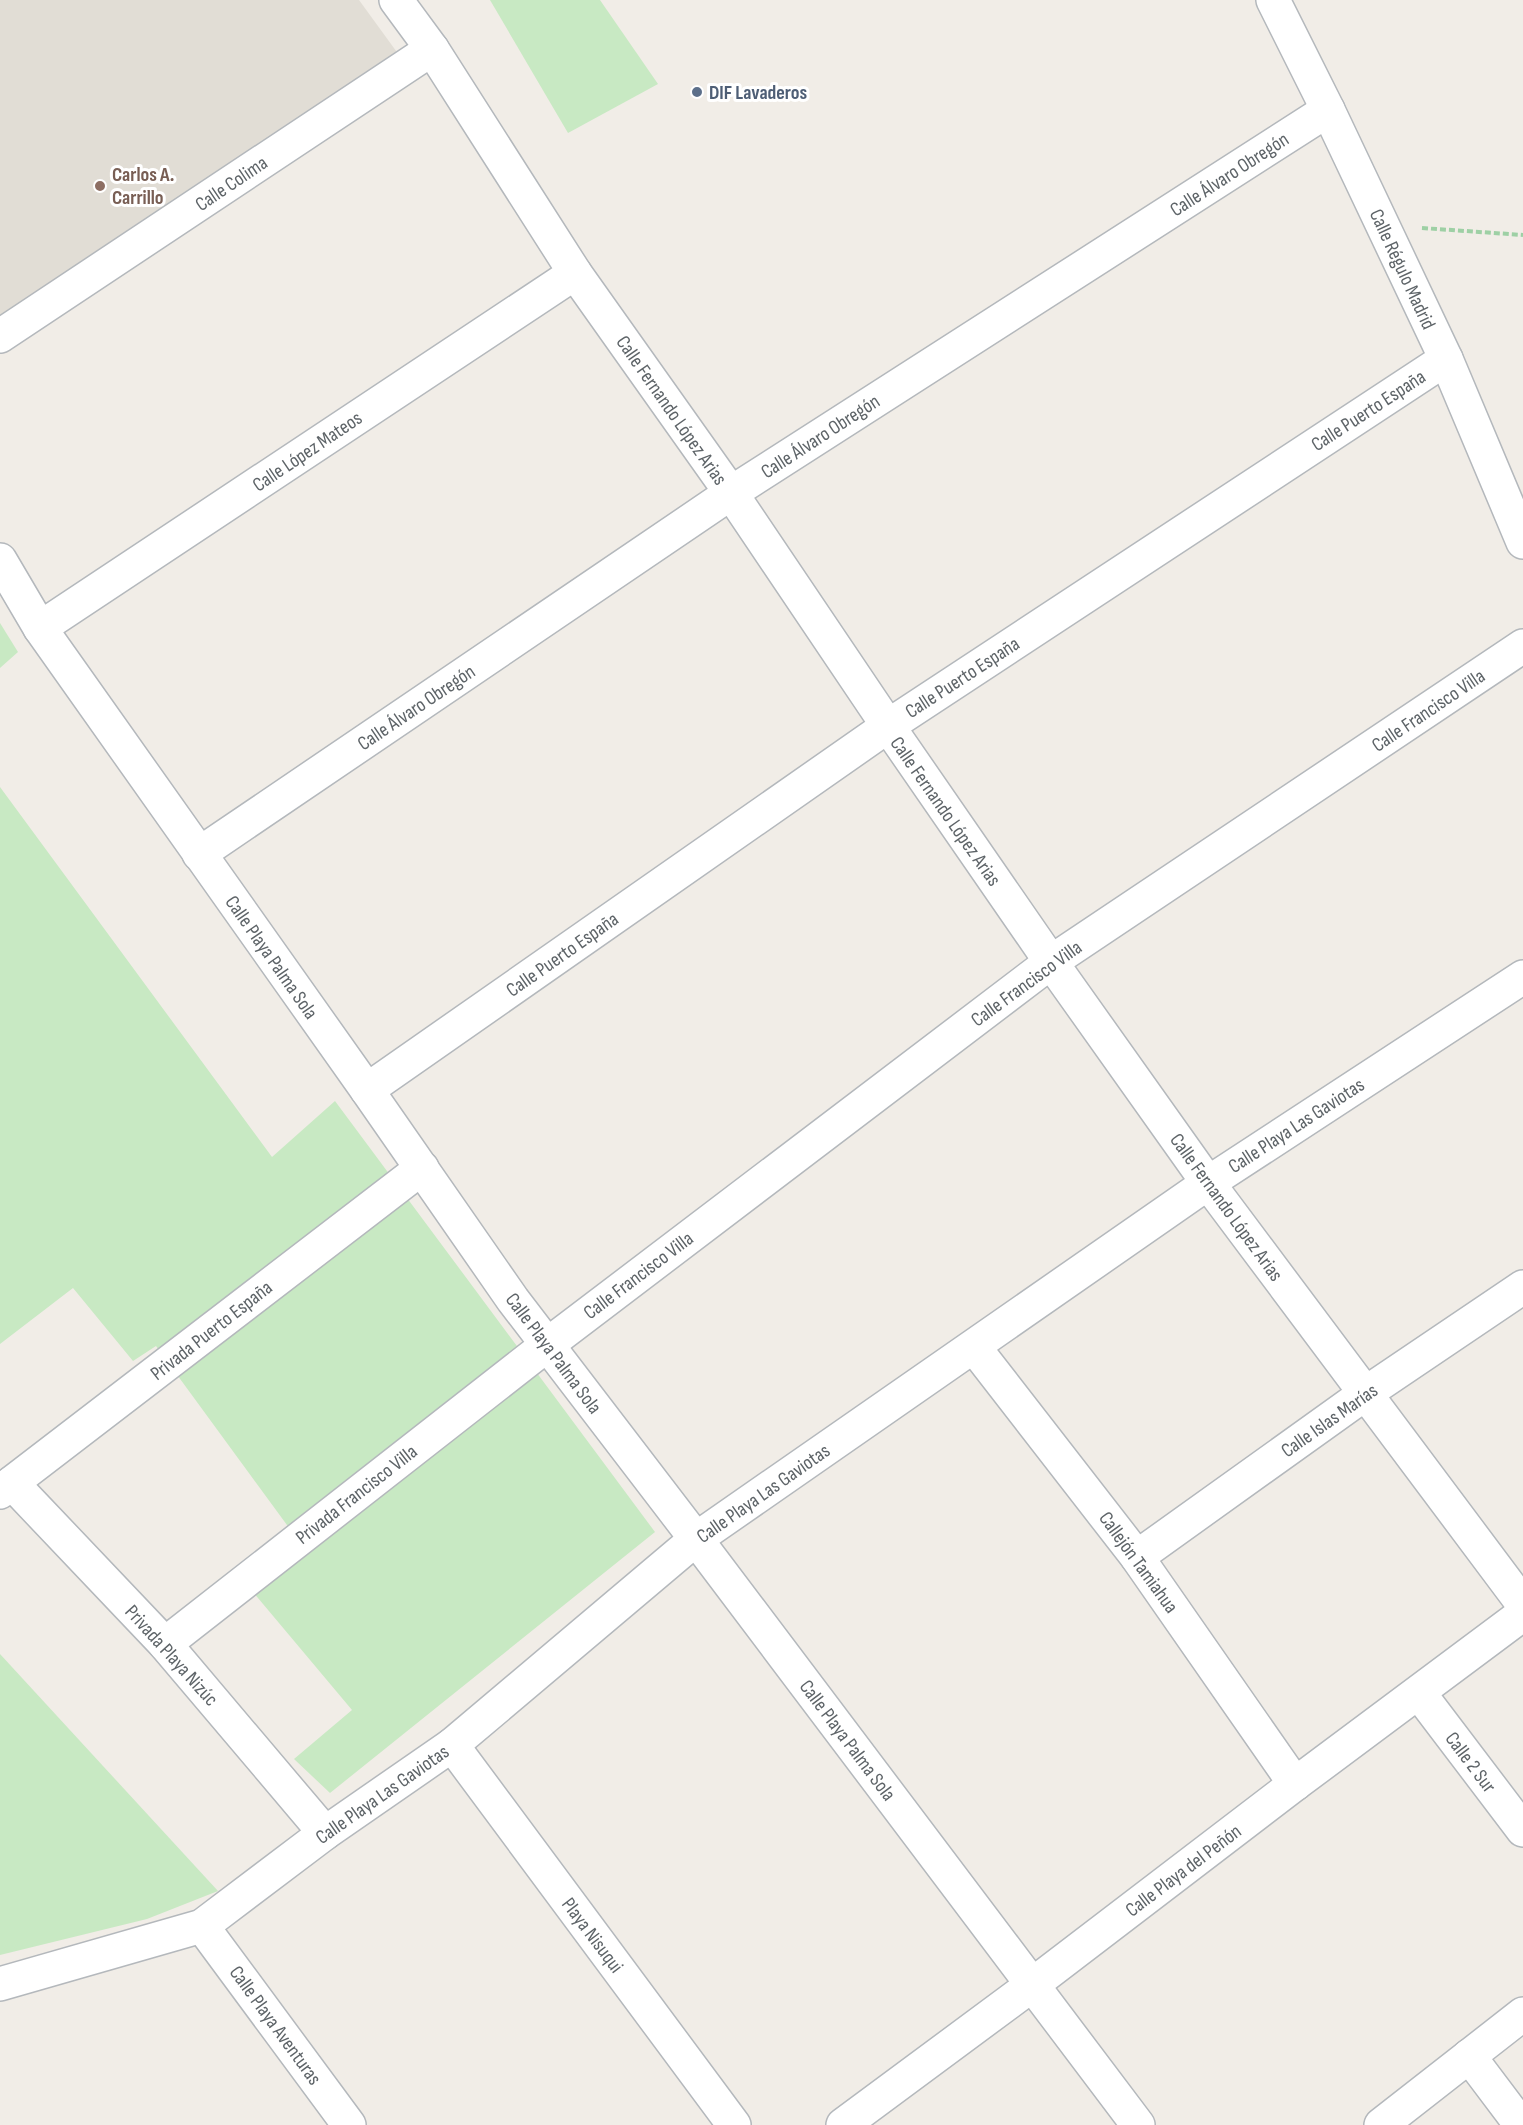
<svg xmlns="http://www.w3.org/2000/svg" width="1523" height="2125" viewBox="0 0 1523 2125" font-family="'Sofia Sans Condensed',sans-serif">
	<rect width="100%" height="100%" fill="#f1ede7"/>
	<path fill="#e1ddd5" d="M0,0H359L399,55L0,317Z"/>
	<g fill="#c8e9c3">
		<path d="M490,0H600L658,84L568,133Z"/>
		<path d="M0,623L18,652L0,668Z"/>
		<path d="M0,787L272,1157L335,1101L655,1532L330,1793L294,1759L352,1710L253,1592L306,1551L156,1346L133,1361L73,1288L0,1344Z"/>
		<path d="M0,1654L218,1891L147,1919L0,1955Z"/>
	</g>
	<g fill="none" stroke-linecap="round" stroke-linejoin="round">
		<defs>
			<g id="street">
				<path d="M396,0L432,49L575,273L731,493L888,726L1051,962L1208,1183L1523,1604"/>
				<path d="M1273,0L1328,110L1446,359L1523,542"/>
				<path d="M0,336L432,49"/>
				<path d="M0,560L40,628L367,1090L513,1300L696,1539L1138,2125"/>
				<path d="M40,628L575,273"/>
				<path d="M199,854L731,493L1328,110"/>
				<path d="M367,1090L888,726L1446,359"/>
				<path d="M974,1347L1137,1557L1295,1784"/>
				<path d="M12,1483L165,1644L325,1833"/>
				<path d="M0,1492L422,1168"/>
				<path d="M1137,1557L1366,1393L1523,1287"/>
				<path d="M165,1644L547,1345L1051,962L1523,646"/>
				<path d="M1419,1693L1523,1830"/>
				<path d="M452,1745L734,2125"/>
				<path d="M202,1926L349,2125"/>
				<path d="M0,1984L202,1926L325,1833L452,1745L696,1539L1208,1183L1523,977"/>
				<path d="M1469,2056L1521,2125"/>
				<path d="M843,2125L1032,1985L1295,1784L1523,1614"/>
				<path d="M1381,2125L1523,2014"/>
			</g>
		</defs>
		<use href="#street" stroke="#b4b8bc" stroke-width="36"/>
		<path stroke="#9ed0a5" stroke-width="4" stroke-dasharray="6 3" stroke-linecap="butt" d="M1422,228L1523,235"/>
		<use href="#street" stroke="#fff" stroke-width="33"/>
	</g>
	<circle fill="#5c6f8a" stroke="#fff" stroke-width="2" cx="697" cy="92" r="6"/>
	<circle fill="#8d6e63" stroke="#fff" stroke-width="2" cx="100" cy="186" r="6"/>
	<g text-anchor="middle" stroke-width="6" stroke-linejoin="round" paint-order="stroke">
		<g font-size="20" font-weight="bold" fill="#4e5e75" stroke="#fff" text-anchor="start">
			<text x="709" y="99">DIF Lavaderos</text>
		</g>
		<g font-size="20" font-weight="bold" fill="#785e54" stroke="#fff" text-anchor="start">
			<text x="112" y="181">Carlos A.<tspan x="112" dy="23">Carrillo</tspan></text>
		</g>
		<g font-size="20" fill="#5e6468" stroke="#fff">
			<text transform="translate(1229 174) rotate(-33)" y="7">Calle Álvaro Obregón</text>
			<text transform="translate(231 183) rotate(-34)" y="7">Calle Colima</text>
			<text transform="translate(1403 269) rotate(65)" y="7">Calle Régulo Madrid</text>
			<text transform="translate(672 410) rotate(55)" y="7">Calle Fernando López Arias</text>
			<text transform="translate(1368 410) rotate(-33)" y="7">Calle Puerto España</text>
			<text transform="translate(820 436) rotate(-33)" y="7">Calle Álvaro Obregón</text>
			<text transform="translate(307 451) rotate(-34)" y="7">Calle López Mateos</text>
			<text transform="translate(962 677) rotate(-33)" y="7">Calle Puerto España</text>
			<text transform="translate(416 707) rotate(-34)" y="7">Calle Álvaro Obregón</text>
			<text transform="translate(1428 710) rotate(-34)" y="7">Calle Francisco Villa</text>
			<text transform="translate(946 811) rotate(55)" y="7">Calle Fernando López Arias</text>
			<text transform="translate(562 954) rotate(-35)" y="7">Calle Puerto España</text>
			<text transform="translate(272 957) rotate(55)" y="7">Calle Playa Palma Sola</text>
			<text transform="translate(1026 983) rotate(-36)" y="7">Calle Francisco Villa</text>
			<text transform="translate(1296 1125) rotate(-33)" y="7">Calle Playa Las Gaviotas</text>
			<text transform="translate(1227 1207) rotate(54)" y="7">Calle Fernando López Arias</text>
			<text transform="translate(638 1275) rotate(-37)" y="7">Calle Francisco Villa</text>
			<text transform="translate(211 1330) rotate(-38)" y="7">Privada Puerto España</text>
			<text transform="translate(554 1353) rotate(53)" y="7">Calle Playa Palma Sola</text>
			<text transform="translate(1329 1420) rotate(-35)" y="7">Calle Islas Marías</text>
			<text transform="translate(763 1493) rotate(-35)" y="7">Calle Playa Las Gaviotas</text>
			<text transform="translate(356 1494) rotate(-38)" y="7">Privada Francisco Villa</text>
			<text transform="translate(1139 1562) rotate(54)" y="7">Callejón Tamiahua</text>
			<text transform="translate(172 1655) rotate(48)" y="7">Privada Playa Nizúc</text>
			<text transform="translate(848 1740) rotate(53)" y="7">Calle Playa Palma Sola</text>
			<text transform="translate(1471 1762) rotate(53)" y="7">Calle 2 Sur</text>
			<text transform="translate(382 1794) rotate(-35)" y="7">Calle Playa Las Gaviotas</text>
			<text transform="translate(1183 1870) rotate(-37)" y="7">Calle Playa del Peñón</text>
			<text transform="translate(593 1935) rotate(53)" y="7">Playa Nisuqui</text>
			<text transform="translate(276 2025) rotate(54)" y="7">Calle Playa Aventuras</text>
		</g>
	</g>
</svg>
